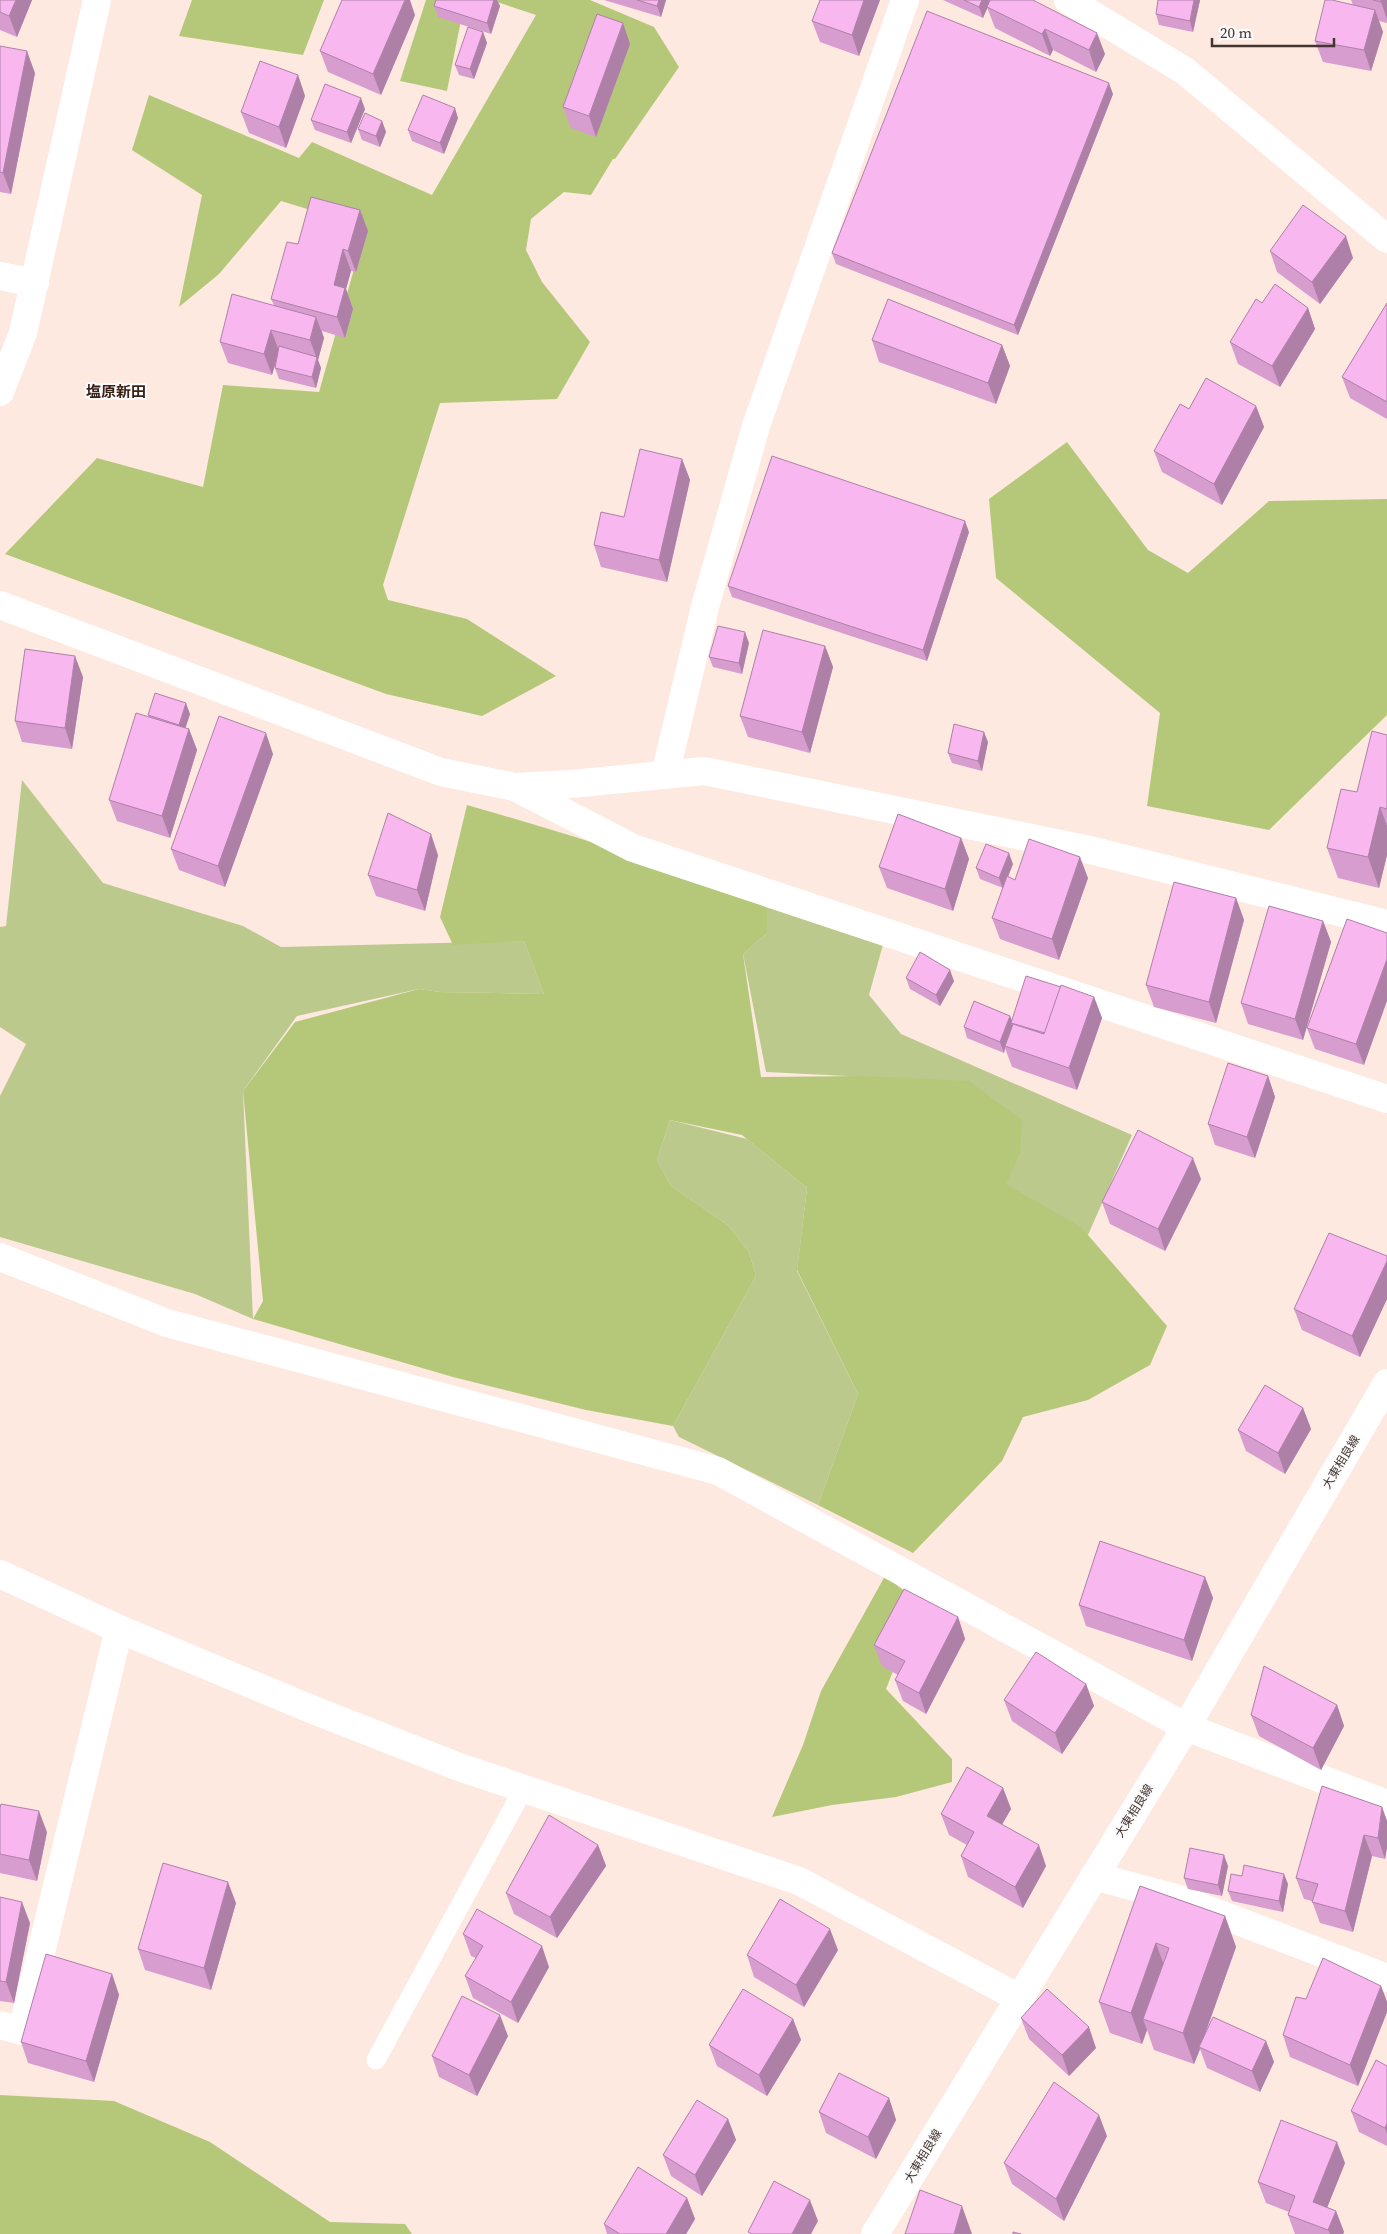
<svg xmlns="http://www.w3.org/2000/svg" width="1387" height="2234" viewBox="0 0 1387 2234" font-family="'Source Serif 4','Noto Sans JP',serif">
	<rect width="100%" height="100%" fill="#fee9e1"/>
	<g fill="#bbca8c">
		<path d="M22,780L103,883L243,926L281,947L524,941L544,994L440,992L419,989L297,1016L243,1091L253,1319L195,1294L0,1237V1096L26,1044L0,1027V927L6,926Z"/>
		<path d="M767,905L884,941L869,995L901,1034L1132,1135L1088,1235L1005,1184L1020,1155L969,1082L766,1072L743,954L767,933Z"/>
		<path d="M670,1120L747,1139L807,1188L797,1271L858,1394L818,1505L679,1437L673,1426L756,1276L749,1252L728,1225L671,1186L657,1160Z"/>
	</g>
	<g fill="#b5c879">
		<path d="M192,0H324L303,55L179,36Z"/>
		<path d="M426,0H465L447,91L400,81Z"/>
		<path d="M491,0H590L654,27L679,67L615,159H613L591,195L564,192L531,219L526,250L542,282L590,342L557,399L440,403L383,585L388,600L467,619L556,676L482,716L386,694L5,554L97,458L203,487L223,385L319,392L366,227L281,201L219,274L179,307L202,195L132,150L149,95L299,158L312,142L432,195L536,15Z"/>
		<path d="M1067,442L1148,550L1188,573L1269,501L1387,499V715L1269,830L1147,806L1160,713L996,578L989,499Z"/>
		<path d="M467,805C569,834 669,865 767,905V933L743,954L761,1077L862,1076L969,1081L1022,1120L1020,1155L1006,1184L1081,1227L1167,1326L1150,1365L1088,1400L1023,1417L1002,1461L913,1553L818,1505L858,1394L797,1270L807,1188L742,1135L670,1120L657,1160L671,1186L728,1225L749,1252L756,1276L673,1426L586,1410L453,1377L253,1319L263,1301L243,1091L295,1022L419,989L440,992L544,994L524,941L453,945L440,917Z"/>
		<path d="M885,1576L920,1603L886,1689L952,1759V1782L896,1797L832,1805L772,1817L803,1745L821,1691Z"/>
		<path d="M0,2095L114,2101L210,2142L330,2222L405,2224L412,2234H0Z"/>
	</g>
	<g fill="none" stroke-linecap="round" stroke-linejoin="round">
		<path stroke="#fff" stroke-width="19" d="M376,2060L524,1788"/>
		<g stroke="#fff" stroke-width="28">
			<path d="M1068,0L1185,71L1387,239"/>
			<path d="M0,276L35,283"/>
			<path d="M665,775L705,607L756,426L905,0"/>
			<path d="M515,787L633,848L1387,1099"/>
			<path d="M0,1257L167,1323L718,1471L1186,1727L1387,1804"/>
			<path d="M0,1574L119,1629L311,1709L459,1767L799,1881L1019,1998"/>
			<path d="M1094,1876L1183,1900L1387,1978"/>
			<path d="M0,2025L22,2031L119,1629"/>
		</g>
		<g stroke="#fff" stroke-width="28">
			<path d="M0,392L23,333L97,0"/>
			<path d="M0,605L441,772L515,787L571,784L704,771L1090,850L1387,924"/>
		</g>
		<path stroke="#fff" stroke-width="28" d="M875,2234L1186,1727L1387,1383"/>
	</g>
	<g fill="#d69dce">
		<path d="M0,0H32L17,37L0,30Z"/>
		<path d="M436,0H497L500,6L491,34L438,17L434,6Z"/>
		<path d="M604,0H666L661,17Z"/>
		<path d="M820,0H880L859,56L820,42L812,21Z"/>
		<path d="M943,0H1033L1105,54L1096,72L1053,50L1050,56L995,28L987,7L983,18Z"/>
		<path d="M1158,0H1200L1193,32L1159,25L1156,14Z"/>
		<path d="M1351,0H1387V23L1379,21L1383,32L1371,71L1323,62L1315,41L1353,5Z"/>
		<path d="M415,15L381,95L328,72L320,51Z"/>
		<path d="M483,32L487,43L474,79L459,75L455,65Z"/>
		<path d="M630,44L596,137L571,128L563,107Z"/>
		<path d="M0,46L35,73L11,194L0,192Z"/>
		<path d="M298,75L305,96L286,148L249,133L241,112Z"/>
		<path d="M1113,94L1018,335L836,264L832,253Z"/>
		<path d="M365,109L351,143L315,130L311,120Z"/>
		<path d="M458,118L444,154L412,141L408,130Z"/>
		<path d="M382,121L386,132L380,147L362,140L358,129Z"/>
		<path d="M360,210L368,231L356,272L351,271L346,289L353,309L345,338L322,331L324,338L318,360L321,368L316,388L279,379L275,368L279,351L272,375L228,363L220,342L274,305L271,299L298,244Z"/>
		<path d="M1270,251L1353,258L1320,304L1277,272Z"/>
		<path d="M1262,303L1308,308L1315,329L1280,387L1238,364L1230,342Z"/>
		<path d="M1387,303V419L1350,398L1342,377Z"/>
		<path d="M872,340L1002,345L1010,366L996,404L879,362Z"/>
		<path d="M1256,406L1264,427L1222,505L1162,472L1154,451L1189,409Z"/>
		<path d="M682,459L690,480L667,582L601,567L594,545L624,517Z"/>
		<path d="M969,532L927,661L732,597L728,586Z"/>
		<path d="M749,643L742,674L713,667L709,657Z"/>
		<path d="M825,646L833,667L810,753L748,737L740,716Z"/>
		<path d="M83,677L72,749L22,742L15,721Z"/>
		<path d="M190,714L185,728L189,729L197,750L170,838L117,821L109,800L149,717L148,715Z"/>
		<path d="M1387,735V855L1379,888L1338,878L1327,848Z"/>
		<path d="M988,742L982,771L952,763L948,753Z"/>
		<path d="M273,754L225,887L179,870L171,849Z"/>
		<path d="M961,838L969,859L953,911L887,888L879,867Z"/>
		<path d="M438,855L425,911L376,896L368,875Z"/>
		<path d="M1013,864L1008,877L1015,880L1088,878L1059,960L1000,939L992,918L1003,888L980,879L976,868Z"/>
		<path d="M1236,898L1244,920L1216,1023L1154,1007L1146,985Z"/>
		<path d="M1347,919L1364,1065L1315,1049L1307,1028Z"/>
		<path d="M1323,921L1331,942L1303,1040L1248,1024L1241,1003Z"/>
		<path d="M906,978L954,981L940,1006L910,989Z"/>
		<path d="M1094,997L1102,1018L1077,1090L1012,1067L1005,1048L1004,1053L967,1038L964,1027L1010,1016L1012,1021Z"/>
		<path d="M1268,1076L1275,1097L1255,1158L1215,1145L1208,1124Z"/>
		<path d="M1201,1179L1165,1251L1110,1224L1102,1202Z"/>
		<path d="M1387,1256V1299L1360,1357L1302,1330L1294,1309Z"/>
		<path d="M1303,1408L1311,1429L1285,1474L1246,1451L1238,1430Z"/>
		<path d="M1205,1577L1213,1598L1192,1661L1086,1626L1079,1605Z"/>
		<path d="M958,1617L965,1639L926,1714L903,1701L895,1680L898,1675L882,1666L874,1645Z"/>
		<path d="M1086,1684L1094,1706L1062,1754L1012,1721L1004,1700Z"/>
		<path d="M1337,1705L1344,1726L1321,1770L1259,1736L1251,1715Z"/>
		<path d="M1003,1788L1011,1809L1002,1824L1046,1866L1023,1908L968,1877L961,1856L967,1845L949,1835L941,1814Z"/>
		<path d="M1382,1807L1387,1821L1385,1859L1372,1856L1353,1932L1320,1923L1312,1901L1304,1899L1296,1878Z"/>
		<path d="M0,1808L47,1832L37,1881L0,1873Z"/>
		<path d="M598,1845L606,1866L557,1938L514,1914L506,1893Z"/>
		<path d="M1228,1866L1222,1896L1188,1889L1184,1878Z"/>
		<path d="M1288,1884L1283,1912L1232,1901L1228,1891Z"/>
		<path d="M1140,1886L1225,1916L1236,1947L1205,2034L1266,2041L1274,2062L1260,2092L1207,2068L1200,2049L1194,2064L1154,2050L1147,2030L1142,2044L1110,2033L1099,2002Z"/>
		<path d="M0,1897L30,1923L14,2003L0,2001Z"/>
		<path d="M236,1903L211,1990L145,1970L138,1949Z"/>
		<path d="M463,1934L549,1967L518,2023L473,1998L465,1976L476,1958L471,1956Z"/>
		<path d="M838,1950L804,2007L754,1977L747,1955Z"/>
		<path d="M112,1974L119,1995L94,2082L28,2063L21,2042Z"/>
		<path d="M1381,1986L1387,2002V2012L1358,2086L1290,2057L1283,2035L1306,1999Z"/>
		<path d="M1021,2018L1096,2048L1069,2076L1029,2039Z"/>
		<path d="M793,2019L801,2040L767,2096L717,2066L709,2045Z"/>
		<path d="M508,2036L477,2096L439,2077L432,2056Z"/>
		<path d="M1387,2066V2146L1359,2132L1351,2111Z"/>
		<path d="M889,2098L896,2120L876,2159L826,2133L819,2112Z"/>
		<path d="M728,2119L736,2140L702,2196L671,2176L663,2155Z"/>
		<path d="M1107,2136L1064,2221L1012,2184L1004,2163Z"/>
		<path d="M1345,2163L1327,2207L1336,2211L1344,2232L1343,2234H1295L1288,2215L1289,2212L1266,2203L1258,2182Z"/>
		<path d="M687,2198L695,2219L686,2234H607L604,2224Z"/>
	</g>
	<g fill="#ae80a8">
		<path d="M16,0H32L17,37L9,16Z"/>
		<path d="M405,0H410L415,15L381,95L373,74Z"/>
		<path d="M494,0H497L500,6L491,34L487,23Z"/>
		<path d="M659,0H666L661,17L657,6Z"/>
		<path d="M864,0H880L859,56L852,35Z"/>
		<path d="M982,0H991L983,18L979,7Z"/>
		<path d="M1194,0H1200L1193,32L1190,21Z"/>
		<path d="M1381,0H1387V19L1381,2Z"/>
		<path d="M1375,10L1383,32L1371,71L1364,50Z"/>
		<path d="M623,23L630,44L596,137L589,116Z"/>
		<path d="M1045,29L1053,50L1050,56L1042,34Z"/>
		<path d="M483,32L487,43L474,79L470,69Z"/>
		<path d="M1097,33L1105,54L1096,72L1089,50Z"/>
		<path d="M27,51L35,73L11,194L3,173Z"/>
		<path d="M298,75L305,96L286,148L279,127Z"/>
		<path d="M1109,83L1113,94L1018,335L1014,325Z"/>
		<path d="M361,98L365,109L351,143L347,132Z"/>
		<path d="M455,108L458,118L444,154L440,143Z"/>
		<path d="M382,121L386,132L380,147L376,136Z"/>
		<path d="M360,210L368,231L356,272L348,251Z"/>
		<path d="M1346,236L1353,258L1320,304L1312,282Z"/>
		<path d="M343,249L351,271L346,289L353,309L345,338L337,317L334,285Z"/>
		<path d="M1308,308L1315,329L1280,387L1272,366Z"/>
		<path d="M316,317L324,338L318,360L321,368L316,388L312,377L317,359L310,340Z"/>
		<path d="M271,330L279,351L272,375L264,354Z"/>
		<path d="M1002,345L1010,366L996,404L988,383Z"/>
		<path d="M1256,406L1264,427L1222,505L1214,484Z"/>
		<path d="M682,459L690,480L667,582L659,560Z"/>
		<path d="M965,521L969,532L927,661L923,650Z"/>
		<path d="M745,632L749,643L742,674L739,663Z"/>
		<path d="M825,646L833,667L810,753L802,732Z"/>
		<path d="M75,656L83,677L72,749L65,728Z"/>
		<path d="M186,703L190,714L183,736L179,725Z"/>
		<path d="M189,729L197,750L170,838L162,816Z"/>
		<path d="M984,732L988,742L982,771L978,761Z"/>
		<path d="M266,733L273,754L225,887L218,866Z"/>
		<path d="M1380,807L1387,826V855L1379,888L1368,857Z"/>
		<path d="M431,834L438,855L425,911L417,890Z"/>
		<path d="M961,838L969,859L953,911L945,889Z"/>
		<path d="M1009,853L1013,864L1003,889L999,878Z"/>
		<path d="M1080,857L1088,878L1059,960L1052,939Z"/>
		<path d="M1236,898L1244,920L1216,1023L1209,1002Z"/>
		<path d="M1323,921L1331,942L1303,1040L1295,1019Z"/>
		<path d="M1387,959V1001L1364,1065L1356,1044Z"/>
		<path d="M950,970L954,981L940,1006L936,995Z"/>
		<path d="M1094,997L1102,1018L1077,1090L1069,1068Z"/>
		<path d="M1010,1016L1013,1023H1011L1013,1028L1005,1046V1048L1004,1053L1000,1042Z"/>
		<path d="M1268,1076L1275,1097L1255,1158L1247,1137Z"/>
		<path d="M1193,1158L1201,1179L1165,1251L1158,1229Z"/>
		<path d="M1387,1261V1299L1360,1357L1352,1336Z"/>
		<path d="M1303,1408L1311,1429L1285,1474L1278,1453Z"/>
		<path d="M1205,1577L1213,1598L1192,1661L1184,1640Z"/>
		<path d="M958,1617L965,1639L926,1714L919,1693Z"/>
		<path d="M1086,1684L1094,1706L1062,1754L1055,1733Z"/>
		<path d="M1337,1705L1344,1726L1321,1770L1313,1748Z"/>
		<path d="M1003,1788L1011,1809L995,1837L987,1816Z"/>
		<path d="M1382,1807L1387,1821V1848L1385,1859L1378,1838Z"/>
		<path d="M39,1811L47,1832L37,1881L29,1860Z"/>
		<path d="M1364,1835L1372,1856L1353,1932L1345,1911Z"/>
		<path d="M598,1845L606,1866L557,1938L550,1917Z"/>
		<path d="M1039,1845L1046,1866L1023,1908L1015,1887Z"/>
		<path d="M1224,1855L1228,1866L1222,1896L1218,1885Z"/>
		<path d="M1284,1874L1288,1884L1283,1912L1279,1901Z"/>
		<path d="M228,1882L236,1903L211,1990L204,1968Z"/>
		<path d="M22,1902L30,1923L14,2003L6,1982Z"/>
		<path d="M1225,1916L1236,1947L1200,2048L1199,2047L1200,2049L1194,2064L1183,2033Z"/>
		<path d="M830,1929L838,1950L804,2007L796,1985Z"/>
		<path d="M1156,1943L1167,1974L1143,2019L1147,2030L1142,2044L1131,2013Z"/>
		<path d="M542,1946L549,1967L518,2023L511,2002Z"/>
		<path d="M112,1974L119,1995L94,2082L86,2061Z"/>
		<path d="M1381,1986L1387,2002V2012L1358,2086L1350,2065Z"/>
		<path d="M500,2015L508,2036L477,2096L469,2075Z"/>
		<path d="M793,2019L801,2040L767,2096L759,2075Z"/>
		<path d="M1089,2027L1096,2048L1069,2076L1062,2055Z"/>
		<path d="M1266,2041L1274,2062L1260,2092L1252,2071Z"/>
		<path d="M889,2098L896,2120L876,2159L868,2137Z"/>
		<path d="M1099,2115L1107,2136L1064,2221L1056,2199Z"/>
		<path d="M728,2119L736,2140L702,2196L695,2175Z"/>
		<path d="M1387,2123V2134L1385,2128Z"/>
		<path d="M1337,2142L1345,2163L1321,2223L1313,2202Z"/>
		<path d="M687,2198L695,2219L686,2234H666Z"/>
		<path d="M810,2200L818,2221L811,2234H792Z"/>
		<path d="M962,2206L972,2234H954Z"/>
		<path d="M1336,2211L1344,2232L1343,2234H1330L1328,2230Z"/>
	</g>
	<g fill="#f9b7f0" stroke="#ae80a8">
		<path d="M0,0H16L9,16L0,12Z"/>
		<path d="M342,0H405L373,74L320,51Z"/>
		<path d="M436,0H494L487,23L434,6Z"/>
		<path d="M637,0H659L657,6Z"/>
		<path d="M820,0H864L852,35L812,21Z"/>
		<path d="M964,0H982L979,7Z"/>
		<path d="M990,0H1033L1097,33L1089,50L1045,29L1042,34L987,7Z"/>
		<path d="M1158,0H1194L1190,21L1156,14Z"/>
		<path d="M1325,0H1332L1375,10L1364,50L1315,41Z"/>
		<path d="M1373,0H1381V2Z"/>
		<path d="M927,11L1109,83L1014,325L832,253Z"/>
		<path d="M597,14L623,23L589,116L563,107Z"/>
		<path d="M468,27L483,32L470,69L455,65Z"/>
		<path d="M0,46L27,51L3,173L0,172Z"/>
		<path d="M260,61L298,75L279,127L241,112Z"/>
		<path d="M325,84L361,98L347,132L311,120Z"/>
		<path d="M423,95L455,108L440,143L408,130Z"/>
		<path d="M365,113L382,121L376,136L358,129Z"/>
		<path d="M311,197L360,210L348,251L343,249L334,285L345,288L337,317L271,299L287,242L298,244Z"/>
		<path d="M1303,205L1346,236L1312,282L1270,251Z"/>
		<path d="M1275,284L1308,308L1272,366L1230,342L1256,299L1262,303Z"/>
		<path d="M232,294L316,317L310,340L271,330L264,354L220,342Z"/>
		<path d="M888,299L1002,345L988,383L872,340Z"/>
		<path d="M1387,303V402L1342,377Z"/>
		<path d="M279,346L317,357L312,377L275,368Z"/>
		<path d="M1206,378L1256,406L1214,484L1154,451L1180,404L1189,409Z"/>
		<path d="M640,449L682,459L659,560L594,545L601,512L624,517Z"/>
		<path d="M772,456L965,521L923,650L728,586Z"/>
		<path d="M718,626L745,632L739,663L709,657Z"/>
		<path d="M763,630L825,646L802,732L740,716Z"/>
		<path d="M25,649L75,656L65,728L15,721Z"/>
		<path d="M155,693L186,703L179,725L148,715Z"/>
		<path d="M136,713L189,729L162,816L109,800Z"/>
		<path d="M219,716L266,733L218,866L171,849Z"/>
		<path d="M954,724L984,732L978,761L948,753Z"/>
		<path d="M1372,731L1387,735V809L1380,807L1368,857L1327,848L1341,789L1357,792Z"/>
		<path d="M388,813L431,834L417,890L368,875Z"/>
		<path d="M898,814L961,838L945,889L879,867Z"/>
		<path d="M1029,839L1080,857L1052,939L992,918L1007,876L1015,880Z"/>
		<path d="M986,844L1009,853L999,878L976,868Z"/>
		<path d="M1174,882L1236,898L1209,1002L1146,985Z"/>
		<path d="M1269,906L1323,921L1295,1019L1241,1003Z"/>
		<path d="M1347,919L1387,933V959L1356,1044L1307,1028Z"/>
		<path d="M920,952L950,970L936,995L906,978Z"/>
		<path d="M1026,976L1061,987L1045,1033L1011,1023Z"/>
		<path d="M1061,985L1094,997L1069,1068L1005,1046L1013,1024L1044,1034Z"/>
		<path d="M974,1001L1010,1016L1000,1042L964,1027Z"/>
		<path d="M1228,1063L1268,1076L1247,1137L1208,1124Z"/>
		<path d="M1138,1130L1193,1158L1158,1229L1102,1202Z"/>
		<path d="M1329,1233L1387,1256V1261L1352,1336L1294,1309Z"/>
		<path d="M1265,1385L1303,1408L1278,1453L1238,1430Z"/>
		<path d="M1100,1541L1205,1577L1184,1640L1079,1605Z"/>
		<path d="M904,1589L958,1617L919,1693L895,1680L905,1661L874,1645Z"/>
		<path d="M1036,1652L1086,1684L1055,1733L1004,1700Z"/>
		<path d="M1264,1666L1337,1705L1313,1748L1251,1715Z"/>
		<path d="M967,1767L1003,1788L987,1816L1039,1845L1015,1887L961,1856L974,1832L941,1814Z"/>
		<path d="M1322,1786L1382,1807L1378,1838L1364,1835L1345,1911L1312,1902L1318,1884L1296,1878Z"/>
		<path d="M1,1804L39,1811L29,1860L0,1854V1808Z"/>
		<path d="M549,1815L598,1845L550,1917L506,1893Z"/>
		<path d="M1190,1848L1224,1855L1218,1885L1184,1878Z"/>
		<path d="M163,1863L228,1882L204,1968L138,1949Z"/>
		<path d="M1244,1865L1284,1874L1279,1901L1228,1891L1231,1874L1242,1876Z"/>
		<path d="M1140,1886L1225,1916L1183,2033L1143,2019L1169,1948L1156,1943L1131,2013L1099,2002Z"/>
		<path d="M0,1897L22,1902L6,1982L0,1981Z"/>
		<path d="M780,1899L830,1929L796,1985L747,1955Z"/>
		<path d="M477,1909L542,1946L511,2002L465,1976L483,1946L463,1934Z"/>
		<path d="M46,1954L112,1974L86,2061L21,2042Z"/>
		<path d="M1323,1958L1381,1986L1350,2065L1283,2035L1296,1997L1306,1999Z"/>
		<path d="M743,1989L793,2019L759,2075L709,2045Z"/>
		<path d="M1047,1989L1089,2027L1062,2055L1021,2018Z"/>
		<path d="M462,1996L500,2015L469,2075L432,2056Z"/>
		<path d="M1213,2017L1266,2041L1252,2071L1199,2047Z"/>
		<path d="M1376,2060L1387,2066V2123L1385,2128L1351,2111Z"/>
		<path d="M839,2073L889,2098L868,2137L819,2112Z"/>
		<path d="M1054,2082L1099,2115L1056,2199L1004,2163Z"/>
		<path d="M697,2100L728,2119L695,2175L663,2155Z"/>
		<path d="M1281,2120L1337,2142L1313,2202L1336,2211L1328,2230L1288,2215L1295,2196L1258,2182Z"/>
		<path d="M638,2167L687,2198L666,2234H620L604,2224Z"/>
		<path d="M774,2181L810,2200L792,2234H752L748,2232Z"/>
		<path d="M920,2190L962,2206L954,2234H905Z"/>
		<path d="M1013,2232L1021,2234H1013Z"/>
	</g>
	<g text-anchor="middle" stroke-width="4" stroke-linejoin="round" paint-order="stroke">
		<g font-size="12" fill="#433530" stroke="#fbfbfb">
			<text transform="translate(1341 1462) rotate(-59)" y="4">大東相良線</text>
			<text transform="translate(1134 1811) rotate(-58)" y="4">大東相良線</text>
			<text transform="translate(923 2156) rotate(-59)" y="4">大東相良線</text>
		</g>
		<g font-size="15" font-weight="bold" fill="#3b2218" stroke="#fbfbfb">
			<text x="116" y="397">塩原新田</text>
		</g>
	</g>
	<path d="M1212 38v8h122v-8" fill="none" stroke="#433530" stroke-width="2.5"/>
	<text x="1220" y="38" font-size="15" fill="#433530" stroke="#fbfbfb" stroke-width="4" paint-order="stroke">20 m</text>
</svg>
